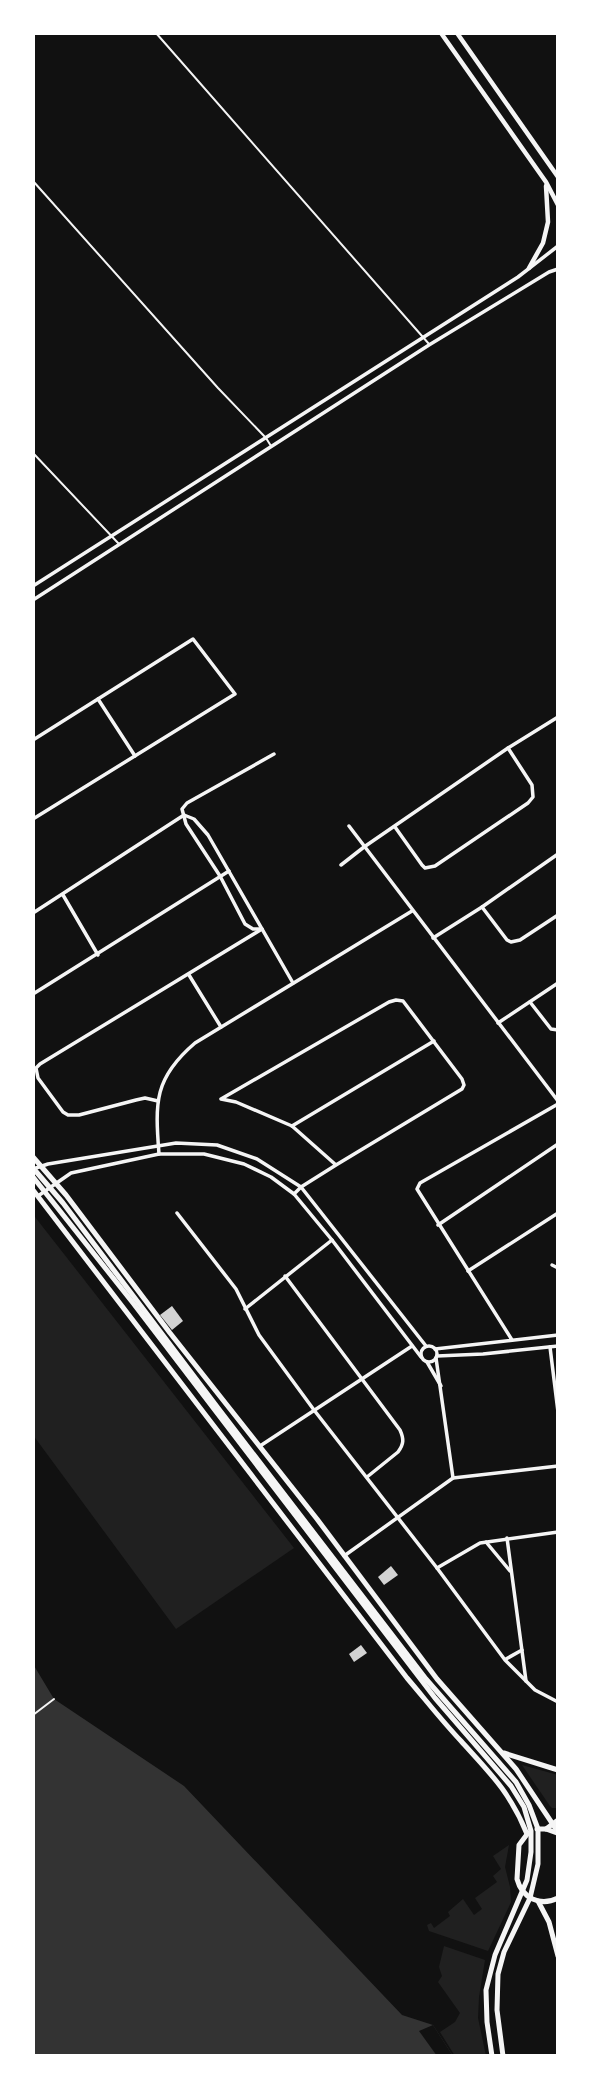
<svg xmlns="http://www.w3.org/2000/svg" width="591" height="2089" viewBox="0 0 591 2089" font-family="Bitter,serif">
	<rect width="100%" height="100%" fill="#111"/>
	<g fill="#202020">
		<path d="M35,1217L294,1548L176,1629L33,1435V1218Z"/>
		<path d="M522,1765L558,1775V1808H552L550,1806Z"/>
		<path d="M509,1845L505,1867L510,1887L511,1902L488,1951L429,1931L427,1925L431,1923L434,1928L450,1916L448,1912L463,1899L474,1915L482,1909L475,1898L497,1882L493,1876L501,1869L493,1856Z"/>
		<path d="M444,1946L485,1960L479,1997L478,2018L486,2056H455L440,2032L455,2022L460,2013L438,1982L442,1976L439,1967Z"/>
	</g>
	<path fill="#333" d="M33,1664L54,1699L184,1786L402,2015L433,2025L453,2056H33Z"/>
	<path fill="#111" d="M433,2025L453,2056H437L419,2031Z"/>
	<g fill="#d3d3d3">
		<path d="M172,1306L183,1321L172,1330L160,1315Z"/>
		<path d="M391,1566L398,1575L384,1585L378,1577Z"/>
		<path d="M361,1645L367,1653L354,1662L349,1654Z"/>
	</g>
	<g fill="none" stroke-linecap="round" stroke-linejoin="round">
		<path stroke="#f5f5f5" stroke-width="2" d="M33,1715L54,1699"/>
		<g stroke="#f5f5f5" stroke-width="2">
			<path d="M156,33L429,344"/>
			<path d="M33,181L218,388L266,438L271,446"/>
			<path d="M33,453L119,544"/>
		</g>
		<g stroke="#f5f5f5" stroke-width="3.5">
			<path d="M33,586L518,277L558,246"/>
			<path d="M33,600L429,345L549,272L558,269"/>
			<path d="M98,699L135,756"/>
			<path d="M33,740L193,639L235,694L33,819"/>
			<path d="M184,815L194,819L208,835L293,983"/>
			<path d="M349,826L558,1101"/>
			<path d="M395,827L422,865L425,868L435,866L528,803L533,797L532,785L508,748"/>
			<path d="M341,865L364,847L508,748L558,717"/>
			<path d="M63,895L98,955"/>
			<path d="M482,907L507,940L511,942L520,940L558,915"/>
			<path d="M33,913L184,815"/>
			<path d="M260,929H253L245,924L220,876L186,824L182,809L187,803L274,754"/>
			<path d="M433,938L482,907L558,854"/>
			<path d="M189,975L221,1027"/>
			<path d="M33,994L229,871"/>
			<path d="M530,1002L551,1029L558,1030"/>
			<path d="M498,1023L558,983"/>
			<path d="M158,1101L145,1098L136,1100L79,1115H68L63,1112L38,1078L36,1068L40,1064L262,929"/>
			<path d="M292,1126L434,1041"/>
			<path d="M159,1154C155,1102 154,1078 195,1043L412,911"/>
			<path d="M33,1169L48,1164L176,1143L217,1145L257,1159L301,1187L426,1346"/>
			<path d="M294,1194L301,1187L336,1165L462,1089L464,1085L462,1079L403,1001L396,1000L389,1002L221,1099L236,1102L292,1126L336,1165"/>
			<path d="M38,1196L71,1173L159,1154H204L244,1164L271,1177L294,1194L332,1240L421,1357"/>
			<path d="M177,1213L236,1289L259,1335L314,1410L437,1568L505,1660L535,1690L558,1702"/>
			<path d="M438,1225L558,1144"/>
			<path d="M552,1265L558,1268"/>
			<path d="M468,1271L558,1213"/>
			<path d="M285,1276L400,1430C404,1439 404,1444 398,1452L367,1477"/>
			<path d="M245,1309L332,1240"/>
			<path d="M512,1340L417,1189L420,1183L558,1104"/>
			<circle cx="429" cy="1354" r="8"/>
			<path d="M550,1347L558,1412"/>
			<path d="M435,1349L558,1335"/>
			<path d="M437,1356L483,1354L558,1346"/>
			<path d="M436,1358L453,1478"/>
			<path d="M427,1362L441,1386"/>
			<path d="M260,1446L412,1346"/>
			<path d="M507,1538L526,1681"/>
			<path d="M486,1542L510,1571"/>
			<path d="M344,1556L453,1478L558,1466"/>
			<path d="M437,1568L480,1543L558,1532"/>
			<path d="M506,1659L522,1650"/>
		</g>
		<g stroke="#f5f5f5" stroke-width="4.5">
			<path d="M441,33L546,182L558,205"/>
			<path d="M457,33L558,177"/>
			<path d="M529,268L543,243L548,222L546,186"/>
		</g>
		<path stroke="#f5f5f5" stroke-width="5" d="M546,1829L558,1820"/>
		<g stroke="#f5f5f5" stroke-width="5">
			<path d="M33,1157L66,1195L170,1333L317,1519L437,1679L516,1769L558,1832"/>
			<path d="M33,1168L63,1203L218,1408L426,1679L516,1782L529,1805L538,1829V1864L530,1898L504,1952L498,1974L497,2010L503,2056"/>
			<path d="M33,1177L133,1303L435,1698L511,1786L524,1807L531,1831V1852L527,1880L495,1955L486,1990L487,2022L492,2056"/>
			<path d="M33,1190L407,1678C425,1699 442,1721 461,1741C490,1773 510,1792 527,1834"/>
			<path d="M504,1753L558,1770"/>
			<path d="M537,1829H546L557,1833"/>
			<path d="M528,1833L519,1845L517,1879C522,1898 540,1907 558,1898"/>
			<path d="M538,1901L549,1922L558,1956"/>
		</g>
	</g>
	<rect width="591" height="2089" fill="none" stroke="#ffffff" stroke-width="70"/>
</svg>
